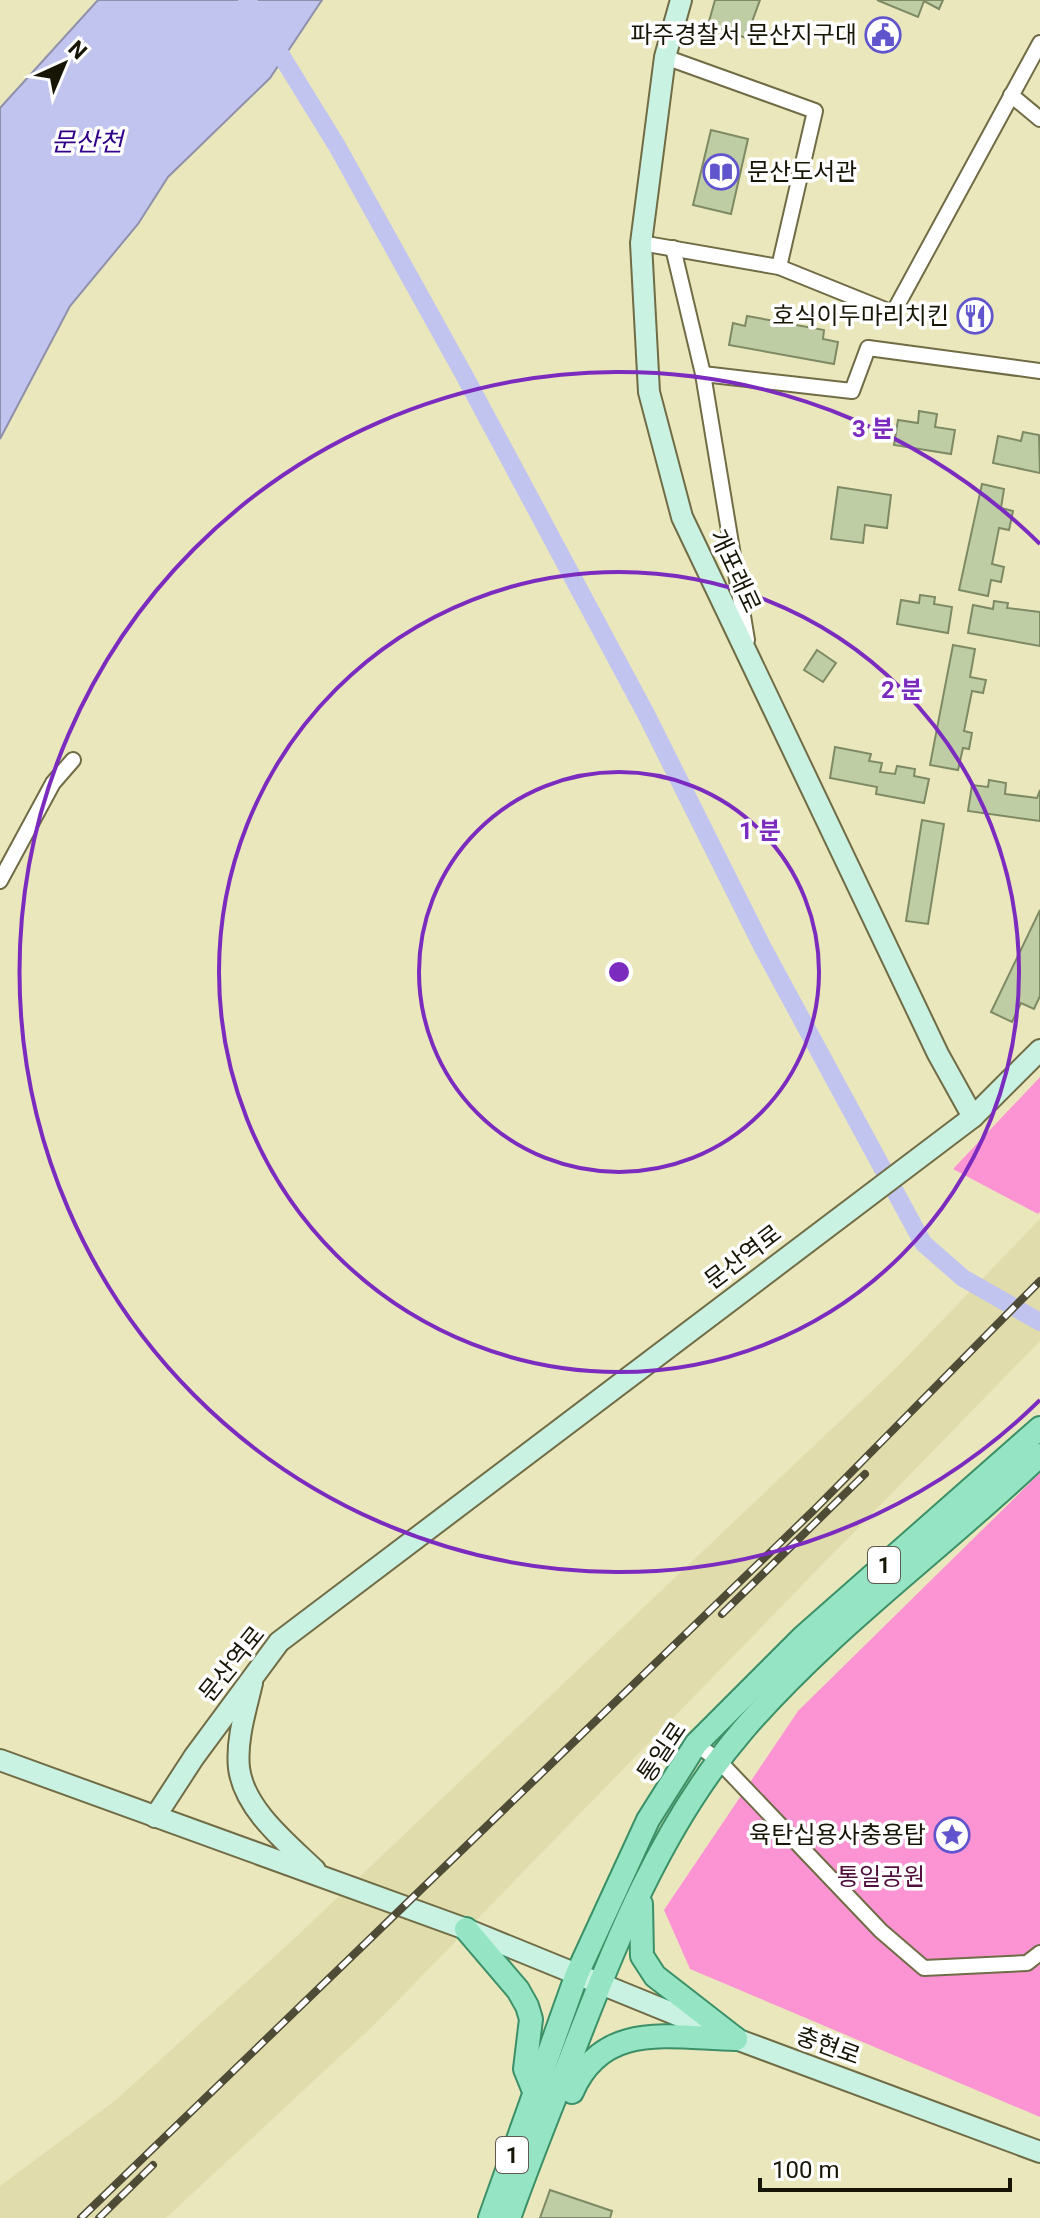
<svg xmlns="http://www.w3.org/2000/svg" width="1040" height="2218" viewBox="0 0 1040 2218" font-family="Roboto,'Noto Sans KR',sans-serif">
	<rect width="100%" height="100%" fill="#ebe7bd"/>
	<path fill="#e1dcab" d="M1040,1219V1341L377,2022L166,2218H0V2186L117,2099L296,1937L897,1367Z"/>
	<g fill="#fc94d4">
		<path d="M1040,1077V1212L1038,1214L953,1169Z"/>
		<path d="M1040,1473V2117L690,1969L664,1910L798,1711Z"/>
	</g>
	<path fill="#c2c4f0" stroke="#8f90aa" stroke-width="2" d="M98,0H322L270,78L168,177L138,224L70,306L0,439V108Z"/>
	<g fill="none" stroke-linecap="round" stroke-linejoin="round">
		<path stroke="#c2c4f0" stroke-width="18" d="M247,0L337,146L463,373L646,714L763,948L923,1243L963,1278L1040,1322"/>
	</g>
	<g fill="#bfcda5" stroke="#7d8a64" stroke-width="2">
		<path d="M715,0H760L746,38L708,25Z"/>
		<path d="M877,0H943L939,9L924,1L918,17Z"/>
		<path d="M711,130L748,139L731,214L693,205Z"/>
		<path d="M747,316L824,330L823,339L838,342L834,364L729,345L733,323L745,326Z"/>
		<path d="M919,411L937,414L935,427L955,430L951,454L894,445L898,420L918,423Z"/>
		<path d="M1023,432L1039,435L1040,473L993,463L998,436L1021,441Z"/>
		<path d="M982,484L1004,489L1001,508L1013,511L1009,530L999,528L992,564L1004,567L1001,582L991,580L988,596L959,590Z"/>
		<path d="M838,487L891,495L887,528L865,525L863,543L831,539Z"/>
		<path d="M920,595L935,597L934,604L952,607L948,633L897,624L901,600L919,603Z"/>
		<path d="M994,601L1008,603L1007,608L1040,612V646L968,633L973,605L993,609Z"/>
		<path d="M953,645L975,649L970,677L986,680L983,693L972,691L964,731L972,733L969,749L963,748L958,770L930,765Z"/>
		<path d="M817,650L836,663L823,682L804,670Z"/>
		<path d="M835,747L871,754L869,761L882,763L880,772L895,774L897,766L915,769L914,776L929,779L924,803L876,794L877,787L830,778Z"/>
		<path d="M989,780L1006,783L1005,794L1037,798L1040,790V821L968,811L972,785L988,787Z"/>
		<path d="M922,820L944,824L928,924L906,921Z"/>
		<path d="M1040,910V996L1034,1009L1021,1003L1012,1022L991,1012Z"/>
		<path d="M550,2190L612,2211L610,2218H540Z"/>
	</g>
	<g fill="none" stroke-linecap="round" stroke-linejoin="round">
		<defs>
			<g id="street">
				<path d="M665,57L815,111L779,267"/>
				<path d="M1011,95L1040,119"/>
				<path d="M641,243L779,267L893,313L1040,43"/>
				<path d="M673,248L703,374L747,640"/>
				<path d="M703,374L852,391L868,348L1040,371"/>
				<path d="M0,881L53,783L73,760"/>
				<path d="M696,1744L718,1760L881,1931L924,1968L1027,1963L1040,1953"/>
			</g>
			<g id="secondary">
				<path d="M681,0L665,57L641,243L649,392L682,517L938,1054L973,1117"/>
				<path d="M252,1683C246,1709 236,1740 239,1768C244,1809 287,1843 315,1870"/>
				<path d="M0,1760L466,1929L736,2039L1040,2152"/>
				<path d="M155,1817L194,1757L279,1642L973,1117L1040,1050"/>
			</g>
			<g id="primary">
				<path d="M641,1904L642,1956L655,1976L736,2039"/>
				<path d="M466,1929L518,1990L527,2006L531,2019L525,2069L534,2091"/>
				<path d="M572,2092C603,2020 670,2038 736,2039"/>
				<path d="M490,2218L577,1974L648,1820L696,1744L803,1637L1040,1428"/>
				<path d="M509,2218C528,2165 549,2112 570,2060C614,1945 662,1824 743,1730C832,1627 943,1548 1040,1455"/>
			</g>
		</defs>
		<use href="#street" stroke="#706c46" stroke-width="18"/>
		<use href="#secondary" stroke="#706c46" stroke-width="24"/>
		<use href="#primary" stroke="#3b9068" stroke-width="26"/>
		<use href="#street" stroke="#fff" stroke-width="14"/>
		<use href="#secondary" stroke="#caf2e2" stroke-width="20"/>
		<use href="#primary" stroke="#95e5c4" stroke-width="22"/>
		<defs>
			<g id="rail">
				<path d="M722,1614L865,1474"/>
				<path d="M81,2218L814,1510L1040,1281"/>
				<path d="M99,2218L153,2165"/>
			</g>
		</defs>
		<use href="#rail" stroke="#4e4c36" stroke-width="8"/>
		<use href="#rail" stroke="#fff" stroke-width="5" stroke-dasharray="15" stroke-linecap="butt"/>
	</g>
	<g fill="none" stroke="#7b2cbf" stroke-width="4">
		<circle cx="619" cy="972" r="200"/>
		<circle cx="619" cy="972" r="400"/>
		<path d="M1040 1400A600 600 0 1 1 1040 544"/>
	</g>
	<defs>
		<symbol id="civic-ring" viewBox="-11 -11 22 22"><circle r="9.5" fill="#fff" stroke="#6155cd" stroke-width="1.5"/><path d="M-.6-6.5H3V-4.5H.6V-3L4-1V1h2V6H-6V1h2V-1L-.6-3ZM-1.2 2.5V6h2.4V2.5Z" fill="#6155cd"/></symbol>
		<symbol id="library-ring" viewBox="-11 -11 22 22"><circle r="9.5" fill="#fff" stroke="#6155cd" stroke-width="1.5"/><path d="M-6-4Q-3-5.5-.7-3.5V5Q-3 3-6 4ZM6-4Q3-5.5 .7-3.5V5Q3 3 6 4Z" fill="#6155cd"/></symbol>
		<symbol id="restaurant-ring" viewBox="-11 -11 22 22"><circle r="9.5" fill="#fff" stroke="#6155cd" stroke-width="1.5"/><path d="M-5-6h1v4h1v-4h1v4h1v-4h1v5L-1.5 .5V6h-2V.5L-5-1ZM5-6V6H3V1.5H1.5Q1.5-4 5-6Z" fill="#6155cd"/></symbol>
		<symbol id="sight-ring" viewBox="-11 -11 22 22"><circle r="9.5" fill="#fff" stroke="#6155cd" stroke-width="1.5"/><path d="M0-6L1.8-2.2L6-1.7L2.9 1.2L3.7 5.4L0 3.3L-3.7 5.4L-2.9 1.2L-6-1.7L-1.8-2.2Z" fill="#6155cd"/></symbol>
	</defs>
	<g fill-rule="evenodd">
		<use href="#civic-ring" x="863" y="15" width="40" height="40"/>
		<use href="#library-ring" x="701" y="152" width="40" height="40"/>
		<use href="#restaurant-ring" x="955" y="296" width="40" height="40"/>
		<use href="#sight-ring" x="932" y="1815" width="40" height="40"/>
	</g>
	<g text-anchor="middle" stroke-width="7" stroke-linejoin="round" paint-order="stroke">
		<g fill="#fff" stroke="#5d5b51" stroke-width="2">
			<rect x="868" y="1547" width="32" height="36" rx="6"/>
			<rect x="496" y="2137" width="32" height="36" rx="6"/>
		</g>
		<g font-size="22" font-weight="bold" fill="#171506">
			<text x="884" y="1573">1</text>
			<text x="512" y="2163">1</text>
		</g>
		<g font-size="24" fill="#171506" stroke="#fff" text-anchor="end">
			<text x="857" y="43">파주경찰서 문산지구대</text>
			<text x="747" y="180" text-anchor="start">문산도서관</text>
			<text x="949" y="324">호식이두마리치킨</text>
			<text x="926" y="1843">육탄십용사충용탑</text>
		</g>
		<g font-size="24" fill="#171506" stroke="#fff">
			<text transform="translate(735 571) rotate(65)" y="8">개포래로</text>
			<text transform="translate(743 1257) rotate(-37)" y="8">문산역로</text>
			<text transform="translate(232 1664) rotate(-51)" y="8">문산역로</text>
			<text transform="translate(662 1752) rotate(-56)" y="8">통일로</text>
			<text transform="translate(828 2046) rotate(20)" y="8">충현로</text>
		</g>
		<g font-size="24" fill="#510f3d" stroke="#fff">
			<text x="881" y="1885">통일공원</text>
		</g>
		<g font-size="26" font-style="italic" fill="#2f0288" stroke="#fff">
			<text x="87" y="151">문산천</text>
		</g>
	</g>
	<circle cx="619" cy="972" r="12" fill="#7b2cbf" stroke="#fff" stroke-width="4"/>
	<g font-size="24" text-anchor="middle" font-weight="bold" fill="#7b2cbf" stroke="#fff" stroke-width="7" stroke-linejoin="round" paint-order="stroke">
		<text x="873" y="437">3 분</text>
		<text x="902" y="698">2 분</text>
		<text x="760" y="839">1 분</text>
	</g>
	<g transform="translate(64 64) rotate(44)" stroke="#ffffff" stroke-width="6" paint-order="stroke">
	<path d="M0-6L14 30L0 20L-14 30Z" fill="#171506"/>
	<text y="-12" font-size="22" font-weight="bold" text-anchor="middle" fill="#171506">N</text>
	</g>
	<path d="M760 2178v12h250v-12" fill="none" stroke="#171506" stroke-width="4"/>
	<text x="772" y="2178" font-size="24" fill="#171506" stroke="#ffffff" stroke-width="6" paint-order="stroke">100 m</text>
</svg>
